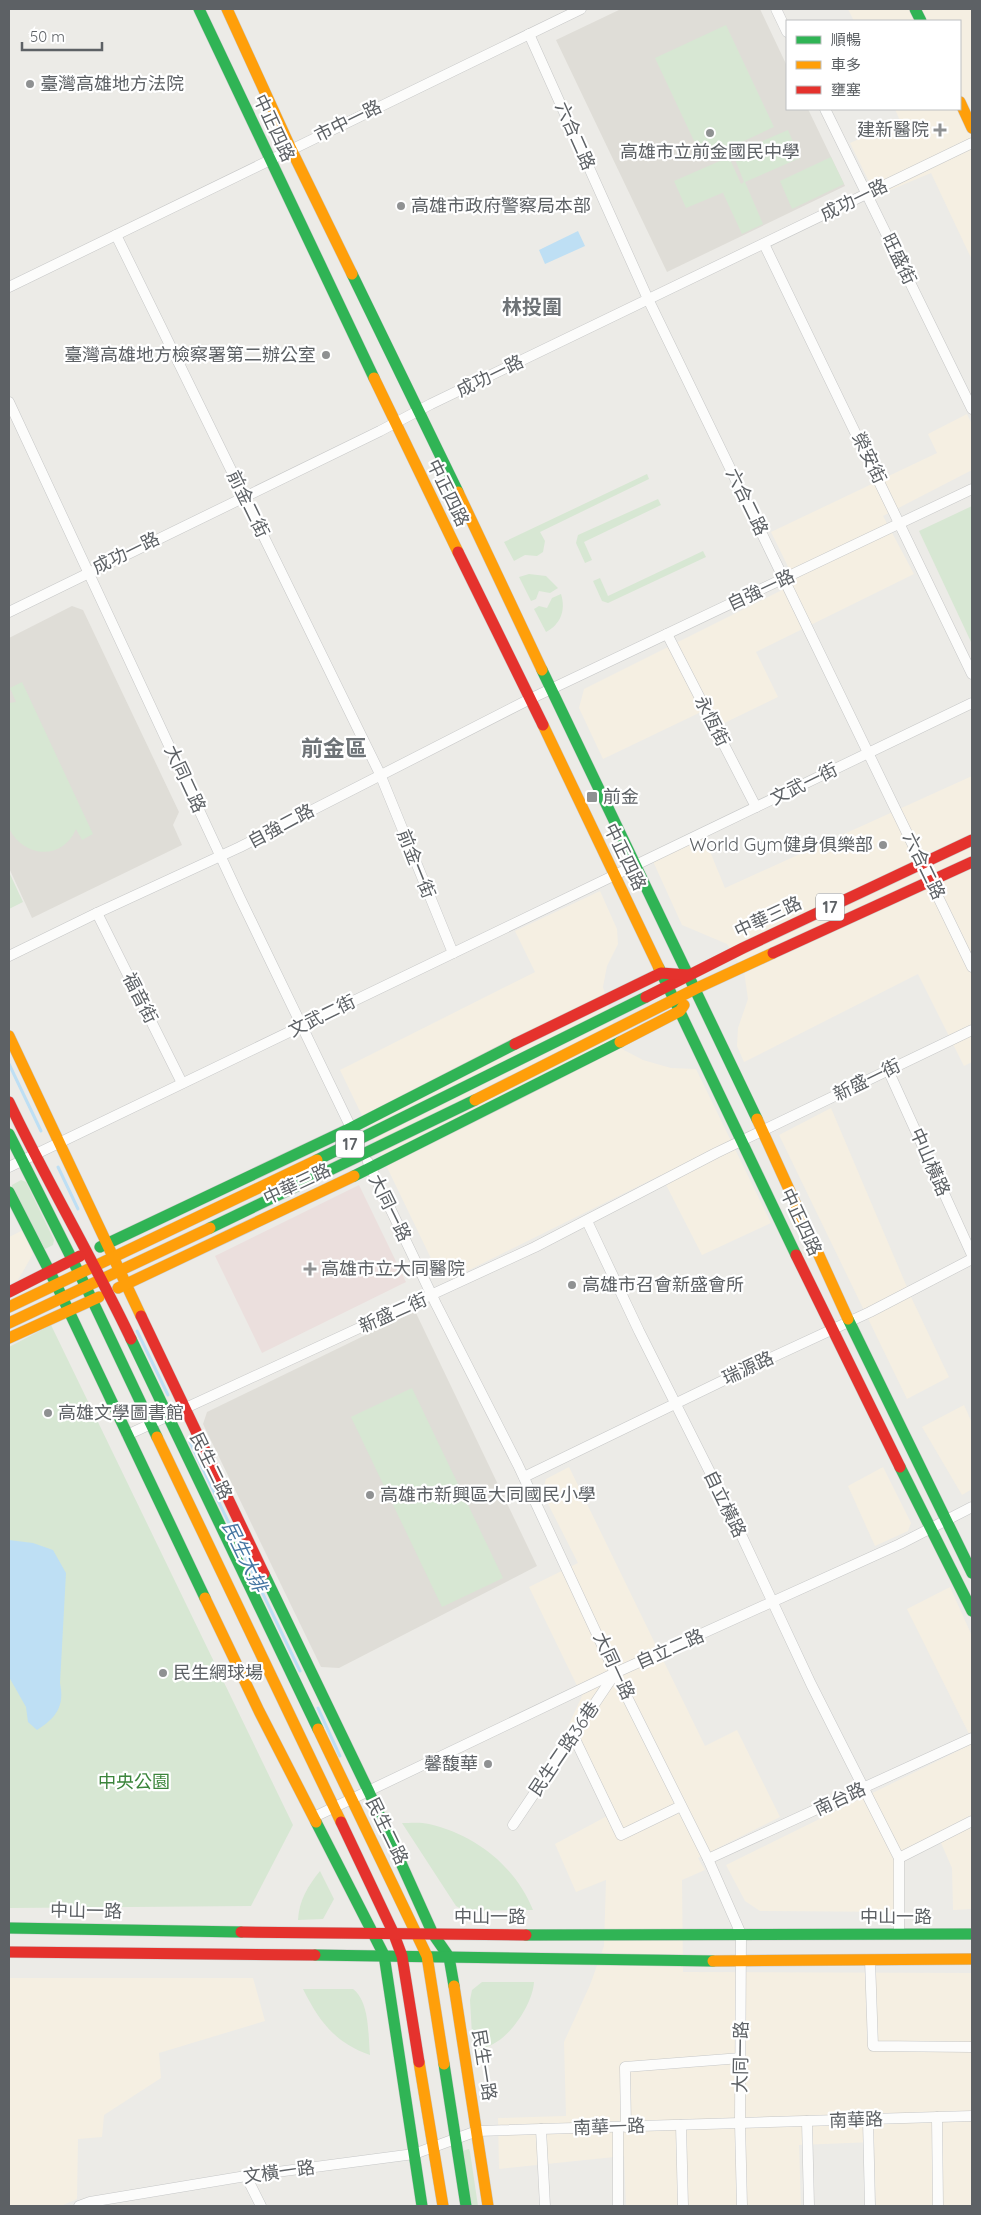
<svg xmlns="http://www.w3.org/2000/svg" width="981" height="2215" viewBox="0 0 981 2215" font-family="Quicksand,'Noto Sans TC',sans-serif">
	<rect width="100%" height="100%" fill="#ecebe7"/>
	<g fill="#f5efe2">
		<path d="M848,9H972V260L931,173L876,196L850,143L900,121L895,109H960V21H854Z"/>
		<path d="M967,414L972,424V470L883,516L914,574L756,652L778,697L710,730L701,712L603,759L579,708L584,689L796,583L771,532L937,453L928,434Z"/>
		<path d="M972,776V1062L964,1066L918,974L744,1062L737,1046L738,1028L748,999L744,971L727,944L682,925L652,859L704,837L725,888Z"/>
		<path d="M600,891L617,929L618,944L607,966L603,987L620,1048L643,1060L671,1068L696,1069L771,1223L702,1255L661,1175L453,1278L440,1277L340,1070L535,972L515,931Z"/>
		<path d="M831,1108L912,1299L949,1377L907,1399L779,1135Z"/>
		<path d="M23,1230L33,1254L18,1280L9,1284V1237Z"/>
		<path d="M964,1405L972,1423V1489L962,1495L922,1427Z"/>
		<path d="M569,1467L705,1746L737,1730L780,1817L698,1858L705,1870L682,1880L683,1972L972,1973V2206H876L874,2142L799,2145L801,2206H626L624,2156L499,2169L498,2118L566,2116L564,2042L590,1985L604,1946L606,1880L576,1892L555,1844L607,1816L567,1729L582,1696L529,1587L578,1563L542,1492L546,1479Z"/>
		<path d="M883,1467L911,1523L908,1531L875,1546L848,1486Z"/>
		<path d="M950,1587L972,1636V1740L907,1609Z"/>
		<path d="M972,1744V1909L953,1910L952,1868L938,1836L904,1855V1912L760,1911L745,1901L726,1865Z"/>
		<path d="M9,1978H253L265,2021L159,2053L161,2078L104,2115L102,2137L78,2139L77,2199L61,2206H9Z"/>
	</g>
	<g fill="#dfddd7">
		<path d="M621,9H760L787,66V109H808L845,186L667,272L556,40Z"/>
		<path d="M72,606L83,610L179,812L173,825L182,845L32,918L9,868V638Z"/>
		<path d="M415,1311L537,1566L339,1668L321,1667L203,1424L207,1412Z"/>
	</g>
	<path fill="#ebdfdd" d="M359,1185L406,1282L262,1353L215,1256Z"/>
	<g fill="#d7e7d3">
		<path d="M726,25L774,127L703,160L655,58Z"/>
		<path d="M788,130L800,158L745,182L763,224L742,234L723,193L727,191L686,208L674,181L729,157L741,184L744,182L733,154Z"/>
		<path d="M831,157L844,184L792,209L780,181Z"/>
		<path d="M647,474L649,479L540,532L545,541L543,552L537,556L525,555L514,561L504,542Z"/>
		<path d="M658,499L661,505L584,542L592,560L585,563L576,543L578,535Z"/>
		<path d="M972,506V644L919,531Z"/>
		<path d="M703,551L706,557L608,603L602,601L593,581L600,578L608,596Z"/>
		<path d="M529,574L546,576L558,588L550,593L539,591L536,599L531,601L519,577Z"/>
		<path d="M561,594C566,610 561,624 546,632L534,609L539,606L547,608L552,598Z"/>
		<path d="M22,682L93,834L82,840L76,829C62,862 22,857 9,828V703L16,702L10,688Z"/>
		<path d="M9,872L23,902L9,909Z"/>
		<path d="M21,1180L26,1182L54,1240L53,1245L45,1249L12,1189V1185Z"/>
		<path d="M51,1325L293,1825L251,1906L9,1908V1347Z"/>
		<path d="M412,1388L503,1578L442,1607L351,1417Z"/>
		<path d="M402,1823C410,1823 421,1822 429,1824C476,1835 515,1866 533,1910L465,1911L456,1906Z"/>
		<path d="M320,1871L334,1899L323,1919L298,1920C299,1900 308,1886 320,1871Z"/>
		<path d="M482,1982H534C533,2001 515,2030 498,2041C491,2046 481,2049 473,2052L470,2000L472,1990Z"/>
		<path d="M303,1989H353C370,2002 368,2035 370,2055C335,2043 319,2021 303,1989Z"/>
		<path d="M469,2149L470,2152L478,2206H468L462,2151Z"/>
	</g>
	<g fill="#bedff4">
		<path d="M578,231L585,246L545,264L539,250Z"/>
		<path d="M9,1540L33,1543L53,1550L66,1573L60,1683C65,1706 56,1718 37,1730L28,1722L26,1707L9,1677Z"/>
	</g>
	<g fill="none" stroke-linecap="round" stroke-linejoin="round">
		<g stroke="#bedff4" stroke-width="3">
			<path d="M9,1064L41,1131"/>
			<path d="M58,1167L78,1209"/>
			<path d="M137,1331L168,1395"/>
			<path d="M190,1442L300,1671"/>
			<path d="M318,1708L340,1756"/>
		</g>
		<defs>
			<g id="street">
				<path d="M776,9L787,32"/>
				<path d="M529,34L648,299L972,967"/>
				<path d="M825,109L972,409"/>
				<path d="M116,235L380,774L453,953"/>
				<path d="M764,244L972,674"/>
				<path d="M9,287L581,9"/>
				<path d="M9,402L240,898L354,1134"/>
				<path d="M9,612L380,431L431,404L972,143"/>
				<path d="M667,634L756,807"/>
				<path d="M97,913L182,1083"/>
				<path d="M9,956L97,913L240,847L530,699L972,489"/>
				<path d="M888,1070L972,1255"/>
				<path d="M368,1162L436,1304L518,1465L615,1673L708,1859L741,1934L740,2123L742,2206"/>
				<path d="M9,1167L972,703"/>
				<path d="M587,1221L639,1331L737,1526L811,1684L899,1858V1934"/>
				<path d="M127,1435L535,1247L716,1153L972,1030"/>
				<path d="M524,1477L747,1369L870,1312L972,1259"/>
				<path d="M573,1735L621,1835L681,1806"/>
				<path d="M314,1817L615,1673L900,1544L972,1507"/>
				<path d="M513,1825L614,1675"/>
				<path d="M899,1858L972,1821"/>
				<path d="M708,1859L972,1738"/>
				<path d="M870,1960L873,2046L972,2047"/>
				<path d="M937,2117L938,2206"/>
				<path d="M868,2120L870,2206"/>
				<path d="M807,2121L809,2206"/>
				<path d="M681,2125L683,2206"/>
				<path d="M626,2127L625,2067L741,2058"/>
				<path d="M541,2129L545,2206"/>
				<path d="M246,2176L261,2206"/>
				<path d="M79,2206L90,2202L246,2176L414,2154L477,2131L972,2116"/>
				<path d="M618,2206V2127"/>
			</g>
			<g id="fast">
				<path d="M199,9L374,378"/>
				<path d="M915,9L921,21"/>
				<path d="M352,274L458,492"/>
				<path d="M542,670L757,1119"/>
				<path d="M659,968L796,1255"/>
				<path d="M9,1134L86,1287L157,1437"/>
				<path d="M317,1160L646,997"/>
				<path d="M354,1176L620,1042"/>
				<path d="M9,1192L56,1284L205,1598"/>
				<path d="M210,1228L475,1100"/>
				<path d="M100,1247L351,1128L515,1044"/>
				<path d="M848,1319L972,1573"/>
				<path d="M131,1339L318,1729"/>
				<path d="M900,1467L972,1611"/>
				<path d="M264,1574L369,1792L433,1934L449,1957L454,1986"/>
				<path d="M316,1822L384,1955L422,2206"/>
				<path d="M9,1928L241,1932"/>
				<path d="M526,1935L972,1934"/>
				<path d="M315,1955L713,1961"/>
				<path d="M444,2064L466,2206"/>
			</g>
			<g id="slow">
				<path d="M227,9L291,149L352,274"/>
				<path d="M960,102L972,128"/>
				<path d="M374,378L458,552"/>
				<path d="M458,492L542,670"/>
				<path d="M543,725L659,968"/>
				<path d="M9,1036L141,1316"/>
				<path d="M620,1042L680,1011L684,1005"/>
				<path d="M475,1100L695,989L773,953"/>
				<path d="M757,1119L848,1319"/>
				<path d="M118,1288L354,1176"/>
				<path d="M9,1307L317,1160"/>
				<path d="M9,1323L210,1228"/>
				<path d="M9,1338L99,1297"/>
				<path d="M157,1437L341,1822"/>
				<path d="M205,1598L259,1711L316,1822"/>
				<path d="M318,1729L427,1956L444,2064"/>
				<path d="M713,1961L972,1959"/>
				<path d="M454,1986L488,2206"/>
				<path d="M419,2062L443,2206"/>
			</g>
			<g id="jam">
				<path d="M458,552L543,725"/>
				<path d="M773,953L972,862"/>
				<path d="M646,997L743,948L972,840"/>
				<path d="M515,1044L661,973L688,975"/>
				<path d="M9,1102C47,1182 93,1259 131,1339"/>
				<path d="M796,1255L900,1467"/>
				<path d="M9,1292L80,1256"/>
				<path d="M141,1316L264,1574"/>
				<path d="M341,1822L393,1932L402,1956L419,2062"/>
				<path d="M241,1932L526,1935"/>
				<path d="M9,1952L315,1955"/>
			</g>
		</defs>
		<use href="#street" stroke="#c6c7c7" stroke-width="11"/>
		<use href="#fast" stroke="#c9c9c9" stroke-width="12"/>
		<use href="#slow" stroke="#c9c9c9" stroke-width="12"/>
		<use href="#jam" stroke="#c9c9c9" stroke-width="12"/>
		<use href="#street" stroke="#fcfcfb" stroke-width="10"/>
		<use href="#fast" stroke="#30b455" stroke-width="11"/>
		<use href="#slow" stroke="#ff9f0a" stroke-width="11"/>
		<use href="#jam" stroke="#e5322d" stroke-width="11"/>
	</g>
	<g fill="#8f9192" stroke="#fff" stroke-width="2">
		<circle cx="30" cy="84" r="5"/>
		<path d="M937.5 122.5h5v5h5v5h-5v5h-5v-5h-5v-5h5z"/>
		<circle cx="710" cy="133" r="5"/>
		<circle cx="401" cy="206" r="5"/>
		<circle cx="326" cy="355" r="5"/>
		<rect x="586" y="791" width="12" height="12" rx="2.5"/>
		<circle cx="883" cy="845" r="5"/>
		<path d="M307.5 1261.5h5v5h5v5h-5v5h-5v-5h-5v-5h5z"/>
		<circle cx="572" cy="1285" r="5"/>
		<circle cx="48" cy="1413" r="5"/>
		<circle cx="370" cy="1495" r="5"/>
		<circle cx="163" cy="1673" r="5"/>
		<circle cx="488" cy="1764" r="5"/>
	</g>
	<g text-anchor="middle" stroke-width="4.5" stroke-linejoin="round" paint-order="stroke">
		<g fill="#fff" stroke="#8e9093" stroke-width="1">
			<rect x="816" y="893.5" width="28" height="27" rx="4"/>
			<rect x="336" y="1130.5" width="28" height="27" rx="4"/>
		</g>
		<g font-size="16" font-weight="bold" fill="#5d6165">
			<text x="830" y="913">17</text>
			<text x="350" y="1150">17</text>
		</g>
		<g font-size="18" fill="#5d6165" stroke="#fff" text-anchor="start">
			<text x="40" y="90">臺灣高雄地方法院</text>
			<text x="929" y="136" text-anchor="end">建新醫院</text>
			<text x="710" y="158" text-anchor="middle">高雄市立前金國民中學</text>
			<text x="411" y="212">高雄市政府警察局本部</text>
			<text x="316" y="361" text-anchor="end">臺灣高雄地方檢察署第二辦公室</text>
			<text x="603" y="803">前金</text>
			<text x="873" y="851" text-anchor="end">World Gym健身俱樂部</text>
			<text x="321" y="1275">高雄市立大同醫院</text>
			<text x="582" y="1291">高雄市召會新盛會所</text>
			<text x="58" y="1419">高雄文學圖書館</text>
			<text x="380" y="1501">高雄市新興區大同國民小學</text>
			<text x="173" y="1679">民生網球場</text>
			<text x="478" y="1770" text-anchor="end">馨馥華</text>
		</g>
		<g font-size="18" fill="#5d6165" stroke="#fff">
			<text transform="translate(348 121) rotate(-26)" y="6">市中一路</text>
			<text transform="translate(274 128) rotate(65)" y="6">中正四路</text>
			<text transform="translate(575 136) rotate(66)" y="6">六合二路</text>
			<text transform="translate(854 200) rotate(-26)" y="6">成功一路</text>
			<text transform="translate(899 259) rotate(64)" y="6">旺盛街</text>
			<text transform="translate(490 376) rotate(-26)" y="6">成功一路</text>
			<text transform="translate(869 458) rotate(64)" y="6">榮安街</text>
			<text transform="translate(448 493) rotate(64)" y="6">中正四路</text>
			<text transform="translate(747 502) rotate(64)" y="6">六合二路</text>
			<text transform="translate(248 504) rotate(64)" y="6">前金二街</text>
			<text transform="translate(126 553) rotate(-26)" y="6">成功一路</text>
			<text transform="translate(761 590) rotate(-25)" y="6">自強一路</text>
			<text transform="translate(712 721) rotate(63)" y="6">永恆街</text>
			<text transform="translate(185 779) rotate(65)" y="6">大同二路</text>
			<text transform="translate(804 784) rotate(-26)" y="6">文武一街</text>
			<text transform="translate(281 826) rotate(-28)" y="6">自強二路</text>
			<text transform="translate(625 857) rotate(64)" y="6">中正四路</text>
			<text transform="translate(416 864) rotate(68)" y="6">前金一街</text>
			<text transform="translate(924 866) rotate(64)" y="6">六合二路</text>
			<text transform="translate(768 917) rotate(-25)" y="6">中華三路</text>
			<text transform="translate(140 998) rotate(63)" y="6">福音街</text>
			<text transform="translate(322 1016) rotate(-26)" y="6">文武二街</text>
			<text transform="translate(867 1080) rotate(-26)" y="6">新盛一街</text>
			<text transform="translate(930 1162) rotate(66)" y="6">中山橫路</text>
			<text transform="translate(297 1184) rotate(-25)" y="6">中華三路</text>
			<text transform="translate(390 1208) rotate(64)" y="6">大同一路</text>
			<text transform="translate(801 1222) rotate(65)" y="6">中正四路</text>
			<text transform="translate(393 1313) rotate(-24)" y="6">新盛二街</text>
			<text transform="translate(748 1368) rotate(-25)" y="6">瑞源路</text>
			<text transform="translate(211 1466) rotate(64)" y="6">民生二路</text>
			<text transform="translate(725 1504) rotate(64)" y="6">自立橫路</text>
			<text transform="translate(670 1649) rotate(-24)" y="6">自立二路</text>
			<text transform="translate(614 1666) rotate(65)" y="6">大同一路</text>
			<text transform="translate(564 1749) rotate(-56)" y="6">民生二路36巷</text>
			<text transform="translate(840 1799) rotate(-25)" y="6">南台路</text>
			<text transform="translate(387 1831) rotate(64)" y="6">民生二路</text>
			<text transform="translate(86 1911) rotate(1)" y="6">中山一路</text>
			<text x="490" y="1923">中山一路</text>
			<text x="896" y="1923">中山一路</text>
			<text transform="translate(741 2057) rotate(-89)" y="6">大同一路</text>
			<text transform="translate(484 2065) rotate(81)" y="6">民生一路</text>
			<text transform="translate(856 2120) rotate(-2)" y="6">南華路</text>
			<text transform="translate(609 2127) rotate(-2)" y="6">南華一路</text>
			<text transform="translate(279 2172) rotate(-8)" y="6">文橫一路</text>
		</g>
		<g font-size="18" fill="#3c853c" stroke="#fff">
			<text x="134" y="1788">中央公園</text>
		</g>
		<g font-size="19" font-style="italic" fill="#4576a2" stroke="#fff">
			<text transform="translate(245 1556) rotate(64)" y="7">民生大排</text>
		</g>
		<g font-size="20" font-weight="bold" fill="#6e7377" stroke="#fff">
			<text x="532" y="314">林投圍</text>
		</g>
		<g font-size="22" font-weight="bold" fill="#6e7377" stroke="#fff">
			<text x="334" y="756">前金區</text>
		</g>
	</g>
	<rect width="981" height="2215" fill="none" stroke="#5d6165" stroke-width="20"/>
	<rect x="786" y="20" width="175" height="90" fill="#ffffff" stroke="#bec0c1"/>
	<rect x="796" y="36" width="25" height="8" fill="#30b455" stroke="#bec0c1"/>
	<text x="831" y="45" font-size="15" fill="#5d6165">順暢</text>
	<rect x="796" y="61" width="25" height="8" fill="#ff9f0a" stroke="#bec0c1"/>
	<text x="831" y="70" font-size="15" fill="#5d6165">車多</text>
	<rect x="796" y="86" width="25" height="8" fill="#e5322d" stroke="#bec0c1"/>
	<text x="831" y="95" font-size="15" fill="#5d6165">壅塞</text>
	<path d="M22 42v8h80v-8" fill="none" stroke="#5d6165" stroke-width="2.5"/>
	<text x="30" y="42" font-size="15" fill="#5d6165" stroke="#ffffff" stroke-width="4" paint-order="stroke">50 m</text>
</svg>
